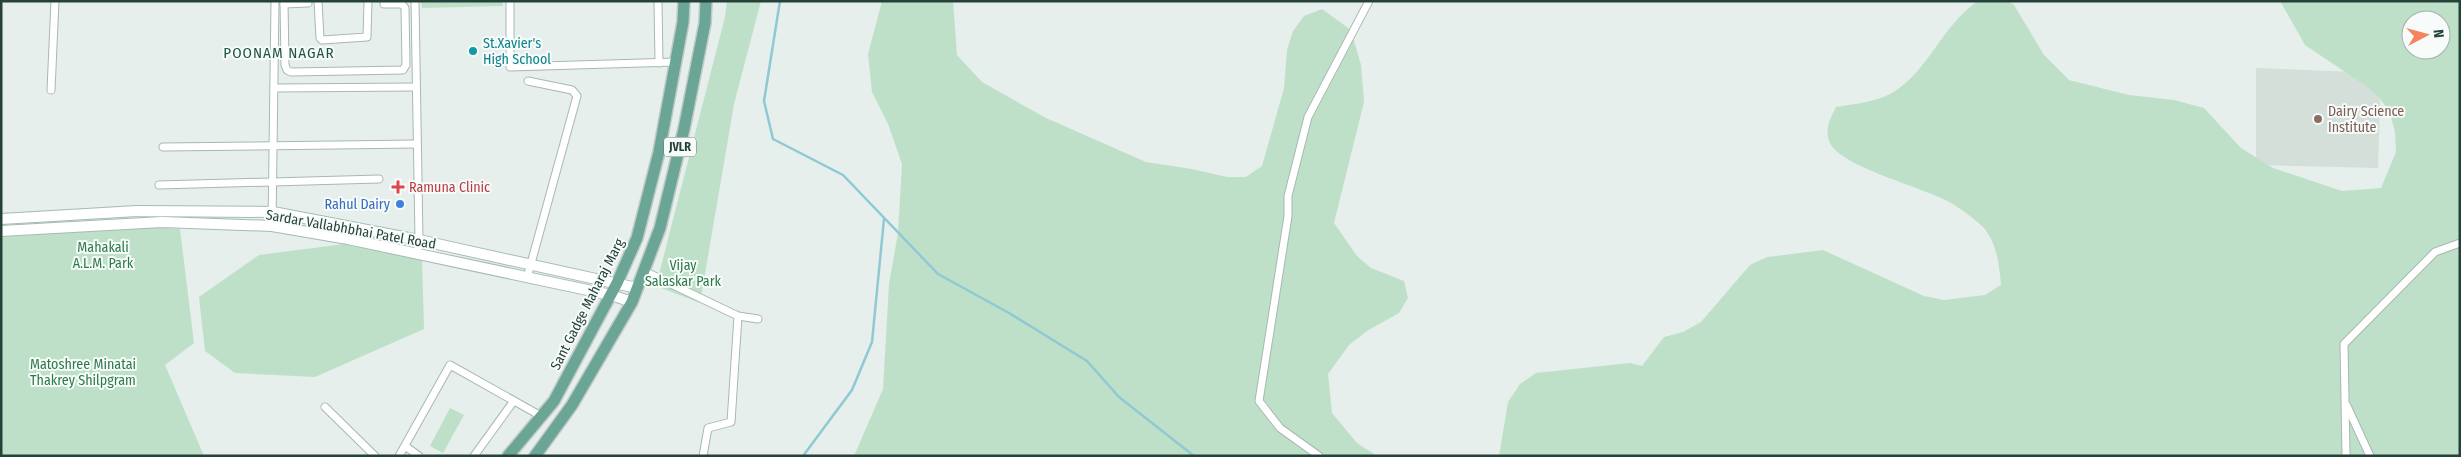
<svg xmlns="http://www.w3.org/2000/svg" width="2461" height="457" viewBox="0 0 2461 457" font-family="'Fira Sans Condensed',sans-serif">
	<rect width="100%" height="100%" fill="#e6efeb"/>
	<path fill="#d4dfda" d="M2256,68L2381,73L2378,168L2256,165Z"/>
	<g fill="#bfe0c8" fill-rule="evenodd">
		<path d="M421,1H502L503,6L422,8Z"/>
		<path d="M727,1H761L734,104L700,303L656,286L725,17Z"/>
		<path d="M882,1H953L957,55L982,82L1046,118L1146,162L1192,169L1227,177H1246L1262,166L1284,88L1287,50L1293,31L1304,16L1322,9L1351,30L1361,65L1364,102L1334,223L1357,256L1371,268L1404,281L1408,298L1399,313L1367,331L1349,345L1328,374L1332,413L1357,443L1377,456H854L883,389L889,284L898,233L902,164L888,124L872,92L868,54Z"/>
		<path d="M1978,1H2008L2014,5L2044,55L2069,80L2129,95L2174,100L2204,108L2241,148L2273,168L2342,191L2381,188L2396,152L2395,132L2390,113L2379,97L2366,86L2305,45L2280,1H2460V456H1499L1508,402L1520,384L1536,373L1630,363L1642,366L1664,337L1683,332L1701,322L1750,265L1767,257L1823,250L1924,296L1944,300L1985,295L2001,285C1999,264 1997,243 1983,227C1975,219 1962,210 1953,204C1927,188 1842,168 1830,143C1824,130 1830,119 1836,107C1854,104 1876,102 1892,93C1929,71 1942,25 1978,1ZM2411,20H2441V50H2411Z"/>
		<path d="M151,227L180,229L194,343L165,365L204,456H1V237Z"/>
		<path d="M344,244L422,259L424,329L315,377L235,373L205,351L199,297L259,255Z"/>
		<path d="M450,408L464,415L443,453L430,446Z"/>
	</g>
	<g fill="none" stroke-linecap="round" stroke-linejoin="round">
		<g stroke="#8ec9d4" stroke-width="2.5">
			<path d="M780,1L764,101L773,139L843,175L938,274L1009,313L1087,361L1119,397L1194,456"/>
			<path d="M803,456L852,390L872,342L884,219"/>
		</g>
		<defs>
			<g id="minor">
				<path d="M284,1L285,65L287,70L291,72L403,70L406,65L405,8L402,4H384"/>
				<path d="M318,1L320,38L322,40L367,37L368,1"/>
				<path d="M415,1L419,240L417,254"/>
				<path d="M510,1V67L675,62"/>
				<path d="M658,1L659,63"/>
				<path d="M284,4L308,3"/>
				<path d="M274,88L416,87"/>
				<path d="M51,90L55,1"/>
				<path d="M163,147L417,144"/>
				<path d="M159,185L379,179"/>
				<path d="M272,226L275,1"/>
				<path d="M644,271L738,316L731,422L708,428L703,456"/>
				<path d="M527,278L577,96L572,90L528,81"/>
				<path d="M738,316L758,319"/>
				<path d="M2347,406L2370,456"/>
				<path d="M325,407L375,456"/>
				<path d="M405,446L419,456"/>
				<path d="M399,456L450,365L541,416"/>
				<path d="M474,456L513,402"/>
				<path d="M1319,456L1280,428L1259,401L1288,216V196L1308,117L1369,1"/>
				<path d="M2346,456L2344,344L2435,252L2460,243"/>
			</g>
			<g id="secondary">
				<path d="M1,219L137,211L273,212L419,240L637,288"/>
				<path d="M1,231L162,222L272,226L348,239L611,295L632,302"/>
			</g>
			<g id="primary">
				<path d="M508,456L554,401L617,283L637,238L659,152L683,22L684,1"/>
				<path d="M535,456L572,405L632,302L660,228L684,129L705,23L706,1"/>
			</g>
		</defs>
		<use href="#minor" stroke="#a8b8b2" stroke-width="9"/>
		<use href="#secondary" stroke="#a4bbb3" stroke-width="12"/>
		<use href="#primary" stroke="#c2cac8" stroke-width="14"/>
		<use href="#minor" stroke="#fff" stroke-width="7"/>
		<use href="#secondary" stroke="#fff" stroke-width="10"/>
		<use href="#primary" stroke="#6aa596" stroke-width="11"/>
	</g>
	<circle fill="#0f9aa8" stroke="#f7fbf9" stroke-width="2" cx="473" cy="51" r="5"/>
	<circle fill="#8d6e63" stroke="#f7fbf9" stroke-width="2" cx="2318" cy="119" r="5"/>
	<path fill="#e0444e" stroke="#f7fbf9" stroke-width="2" d="M395.5 179.5h5v5h5v5h-5v5h-5v-5h-5v-5h5z"/>
	<circle fill="#3f7fe0" stroke="#f7fbf9" stroke-width="2" cx="400" cy="204" r="5"/>
	<g text-anchor="middle" stroke-width="4" stroke-linejoin="round" paint-order="stroke">
		<rect fill="#f7fbf9" stroke="#637a73" stroke-width="1" x="664" y="137.5" width="32" height="19" rx="4"/>
		<g font-size="12" font-weight="bold" fill="#24423a">
			<text x="680" y="151">JVLR</text>
		</g>
		<g font-size="14" fill="#0d838f" stroke="#f7fbf9" text-anchor="start">
			<text x="483" y="48">St.Xavier's<tspan x="483" dy="16">High School</tspan></text>
		</g>
		<g font-size="14" fill="#785e54" stroke="#f7fbf9" text-anchor="start">
			<text x="2328" y="116">Dairy Science<tspan x="2328" dy="16">Institute</tspan></text>
		</g>
		<g font-size="14" fill="#be3a42" stroke="#f7fbf9" text-anchor="start">
			<text x="409" y="192">Ramuna Clinic</text>
		</g>
		<g font-size="14" fill="#366cbe" stroke="#f7fbf9" text-anchor="end">
			<text x="390" y="209">Rahul Dairy</text>
		</g>
		<g font-size="14" fill="#24423a" stroke="#f7fbf9">
			<text transform="translate(351 229) rotate(10)" y="5">Sardar Vallabhbhai Patel Road</text>
			<text transform="translate(587 304) rotate(-63)" y="5">Sant Gadge Maharaj Marg</text>
		</g>
		<g font-size="14" fill="#2d7a4b" stroke="#f7fbf9">
			<text x="103" y="252">Mahakali<tspan x="103" dy="16">A.L.M. Park</tspan></text>
			<text x="683" y="270">Vijay<tspan x="683" dy="16">Salaskar Park</tspan></text>
			<text x="83" y="369">Matoshree Minatai<tspan x="83" dy="16">Thakrey Shilpgram</tspan></text>
		</g>
		<g font-size="15" letter-spacing="1" fill="#1f5548" stroke="#f7fbf9">
			<text x="279" y="58">POONAM NAGAR</text>
		</g>
	</g>
	<rect width="2461" height="457" fill="none" stroke="#24423a" stroke-width="5"/>
	<g transform="translate(2426 35) rotate(84)"><circle r="24" fill="#f7fbf9" stroke="#a3b1ad"/>
	<path d="M0-4L9 19L0 12L-9 19Z" fill="#f4845f"/>
	<text y="-8" font-size="14" font-weight="bold" text-anchor="middle" fill="#24423a">N</text>
	</g>
</svg>
